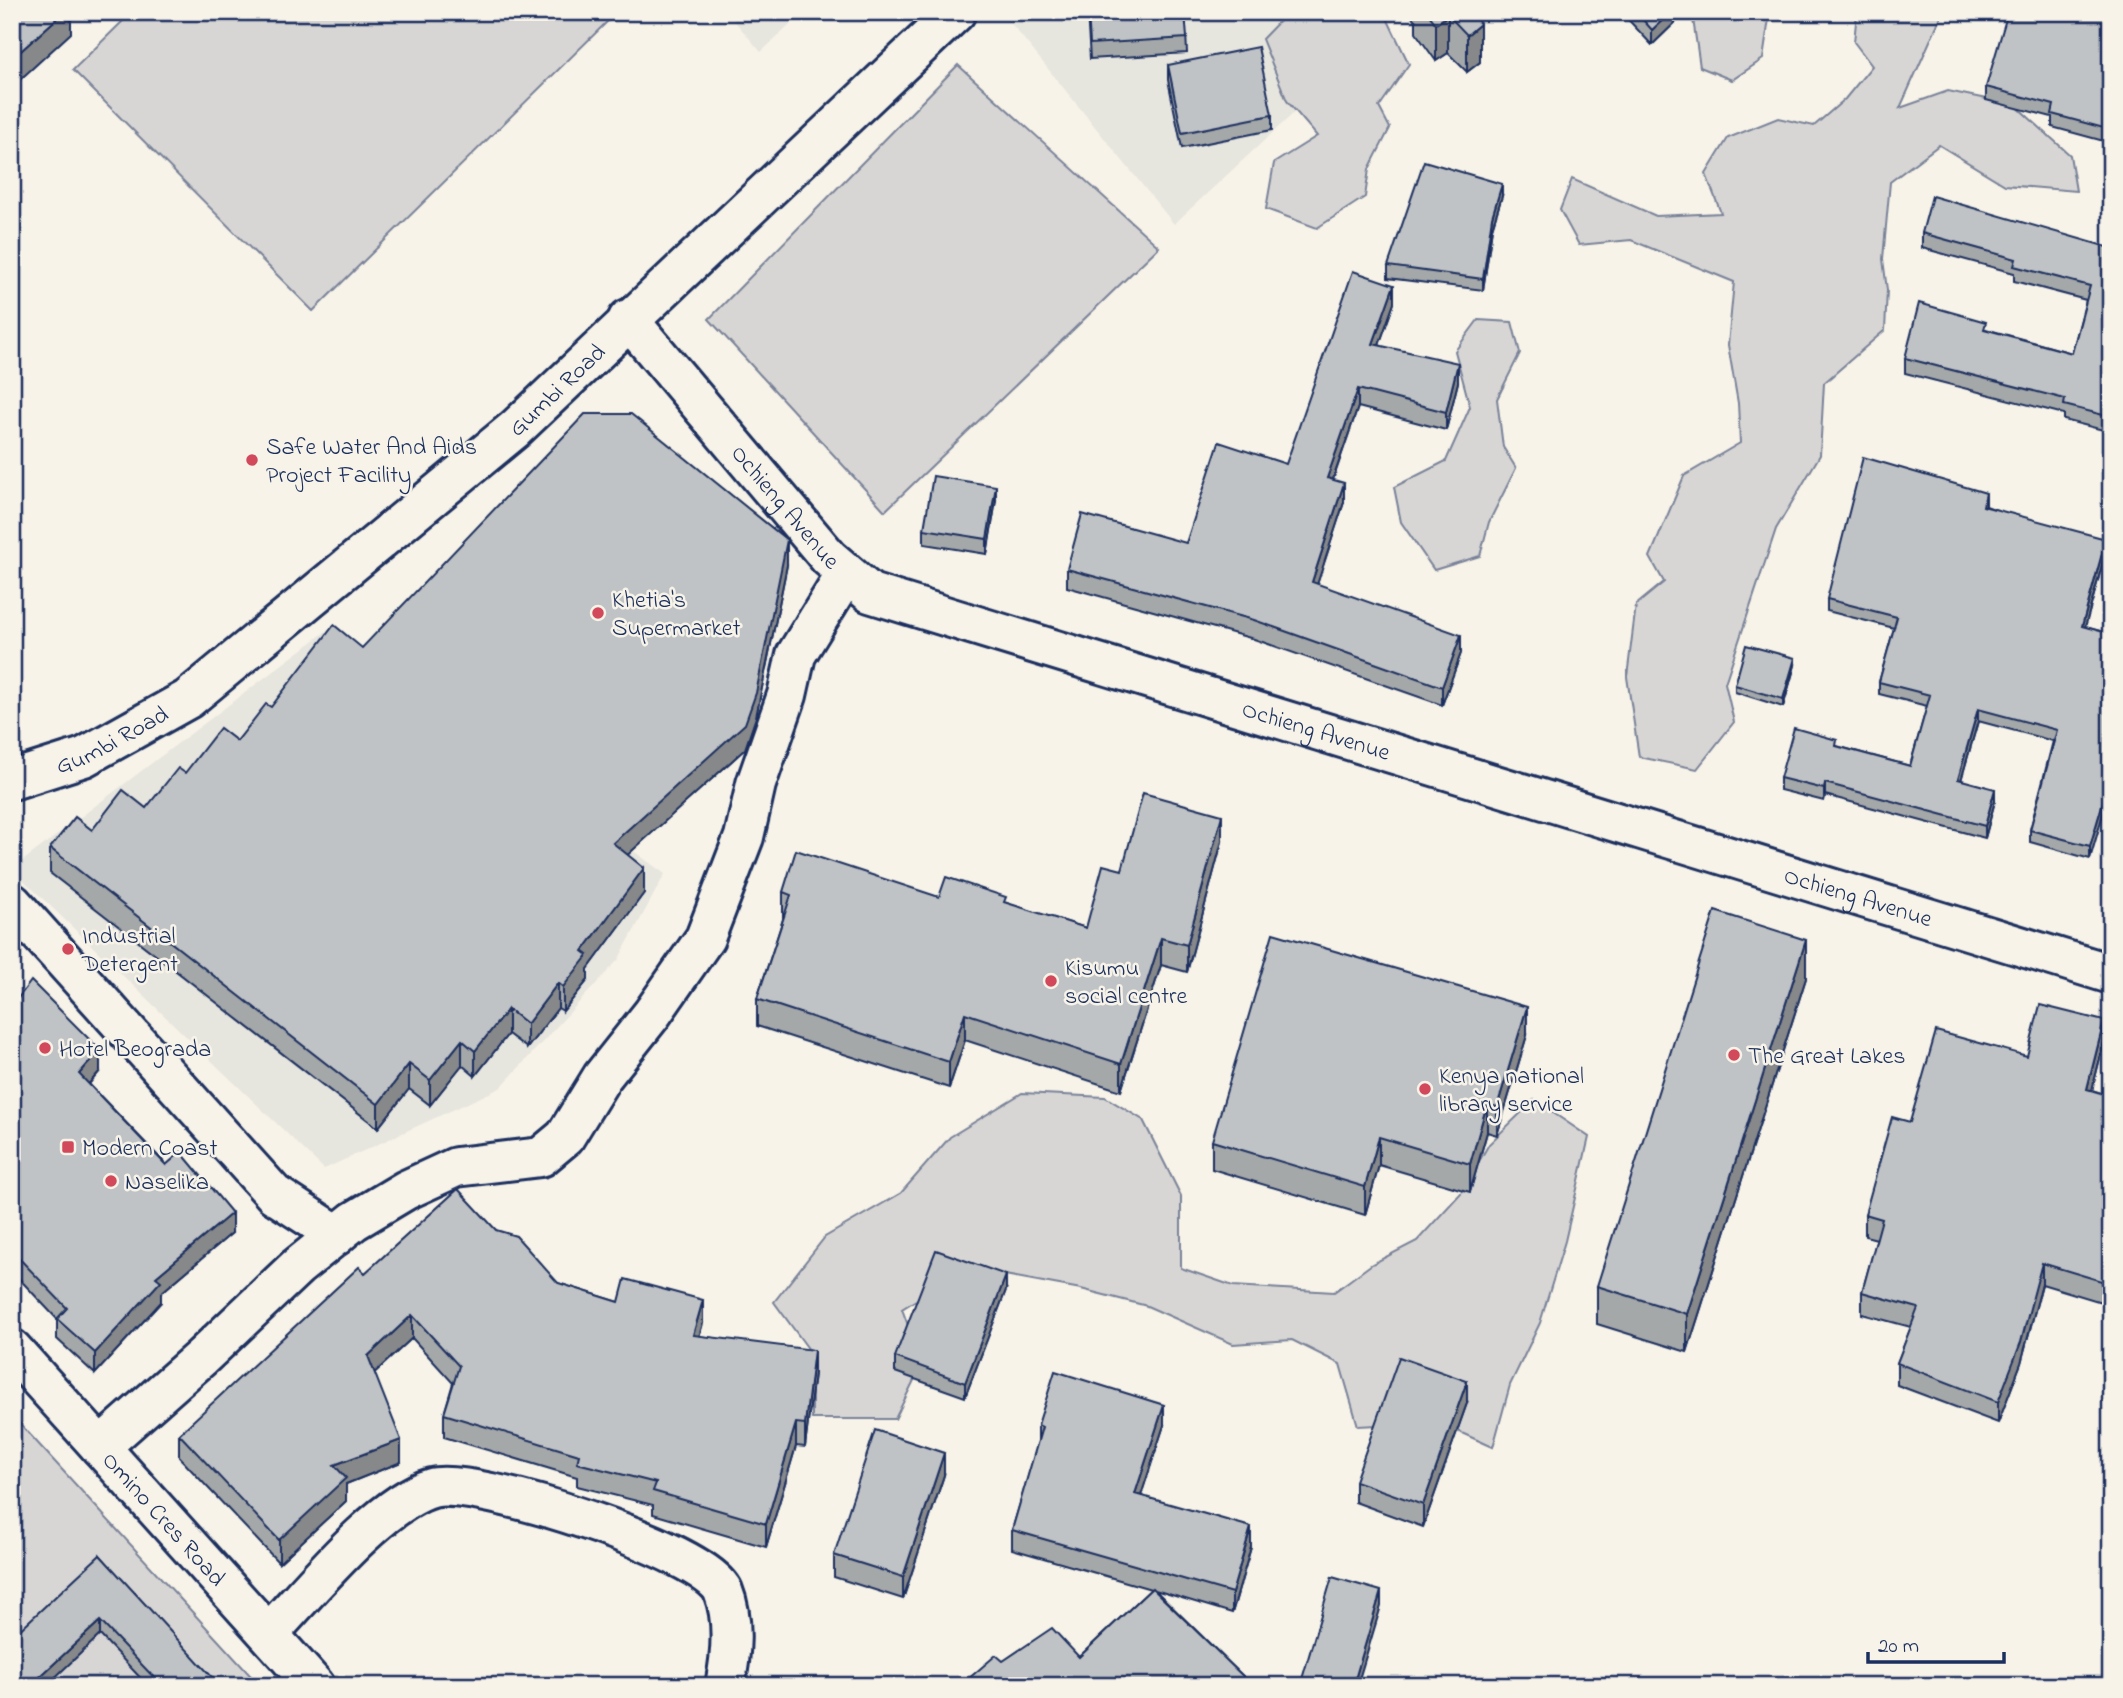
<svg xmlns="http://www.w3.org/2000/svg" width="2123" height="1698" viewBox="0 0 2123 1698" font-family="'Indie Flower',sans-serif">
	<rect width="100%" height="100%" fill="#f7f3e8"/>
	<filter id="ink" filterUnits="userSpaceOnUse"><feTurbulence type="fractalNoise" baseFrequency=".0143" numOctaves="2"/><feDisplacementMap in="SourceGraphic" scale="14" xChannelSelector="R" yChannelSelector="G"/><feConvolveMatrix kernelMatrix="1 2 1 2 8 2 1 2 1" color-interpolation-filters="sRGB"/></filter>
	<g filter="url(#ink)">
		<g fill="#e6e5de">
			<path d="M727,12H804L761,52Z"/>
			<path d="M1011,12H1403L1174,224L1006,17Z"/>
			<path d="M329,629L665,874L618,960L500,1088L324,1169L12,869Z"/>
		</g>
		<g fill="#d7d6d4" stroke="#798299" stroke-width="2">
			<path d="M132,12H617L313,311L73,70Z"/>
			<path d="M1288,12H1384L1409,64L1379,107L1390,128L1369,169L1365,197L1317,228L1266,209L1274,163L1317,136L1287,101L1262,39Z"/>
			<path d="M1692,12H1770L1763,59L1732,80L1700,67Z"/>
			<path d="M1857,12H1943L1900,108L1948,91L2015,105L2070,155L2076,191L2005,185L1939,145L1890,182L1883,259L1887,290L1885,330L1824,383L1820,455L1776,529L1725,683L1734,722L1697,769L1639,757L1627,677L1636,605L1664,582L1650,557L1684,476L1740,443L1738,403L1728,345L1734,282L1631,240L1579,245L1560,210L1572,179L1656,216L1721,213L1706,174L1728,138L1778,118L1814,126L1845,99L1872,66L1854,42Z"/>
			<path d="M958,65L1159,247L885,511L709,319Z"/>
			<path d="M1478,320L1512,322L1520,353L1497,399L1503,447L1516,468L1489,522L1480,556L1434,570L1401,522L1394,487L1446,461L1470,407L1455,351Z"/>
			<path d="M1022,1093L1105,1097L1143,1120L1181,1196V1268L1233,1286L1334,1292L1372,1264L1417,1241L1461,1193L1489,1144L1534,1100L1589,1137L1565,1241L1540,1323L1510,1385L1493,1447L1437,1422L1358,1426L1340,1364L1292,1340L1233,1344L1147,1306L1081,1289L967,1268L902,1309L922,1364L895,1419H812V1354L774,1302L825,1237L901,1193L950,1137Z"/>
			<path d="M12,1415L260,1686H12Z"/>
		</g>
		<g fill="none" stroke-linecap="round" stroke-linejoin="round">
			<defs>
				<g id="street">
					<path d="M12,903L274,1194L337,1235"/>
					<path d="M100,1447L202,1357L297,1267L354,1221L406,1190L456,1167L541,1157L565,1137L602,1077L652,1014L705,938L744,837L756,784L787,695L796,655L846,574"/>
					<path d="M270,1632C308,1592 380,1503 432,1488C474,1476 707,1551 723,1591C735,1621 731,1656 725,1686"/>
				</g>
				<g id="secondary">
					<path id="s1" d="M628,319L829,558L870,593L2111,974"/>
					<path id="s2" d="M12,780L84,757L188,699L515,429L956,12"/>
					<path id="s3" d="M12,1349L315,1686"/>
				</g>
			</defs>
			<use href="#street" stroke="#1b2f5e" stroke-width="44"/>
			<use href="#secondary" stroke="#1b2f5e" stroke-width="44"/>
			<use href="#street" stroke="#f7f3e8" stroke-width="38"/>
			<use href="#secondary" stroke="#f7f3e8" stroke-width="38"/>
		</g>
		<g fill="#a5a8a9" stroke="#1b2f5e" stroke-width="2">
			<path d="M1087,12H1185L1187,53L1090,59Z"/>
			<path d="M1407,12H1472L1480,62L1467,72L1448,53L1436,61L1416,33V21Z"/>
			<path d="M1621,12H1686L1652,45Z"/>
			<path d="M2111,12V143L2052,127V117L1986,100V87Z"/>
			<path d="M1168,65L1272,115V130L1182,148L1168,80Z"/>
			<path d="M1502,196L1492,228L1483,290L1388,278V266Z"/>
			<path d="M1922,233L2111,248V432L2064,420V414L1905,373V358L1986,329L2072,353L2086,300L2014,281V273L1922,248Z"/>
			<path d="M1394,303L1379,345L1458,382L1446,430L1358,407L1333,480L1344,502L1317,584L1461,653L1442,705L1254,639L1067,587V569L1186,543L1286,464Z"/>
			<path d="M996,500L987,554L924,544V529Z"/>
			<path d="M1986,506L2106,551L2085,627L2111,634L2090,859L2030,842V830L2053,741L1978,721L1961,780L1995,801L1985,838L1825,795L1824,801L1780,790V778L1837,746L1910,766L1927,706L1879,694V682L1894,628L1827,611V599Z"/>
			<path d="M787,565L756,717L745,749L627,855L644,893L588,969V980L563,1011L558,1008L527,1048L508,1034L475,1076L462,1065L430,1105L409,1089L378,1128L50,873V848L92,830L146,808L185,773L237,741L271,707L362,648Z"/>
			<path d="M1795,665L1783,707L1735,692V685Z"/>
			<path d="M1222,841L1187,972L1161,965L1121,1091L965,1040L949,1088L757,1026V999L783,919V892L939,897L1006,903L1086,928L1122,870Z"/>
			<path d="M1806,978L1687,1352L1597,1324V1286Z"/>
			<path d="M12,993L100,1071L89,1084L232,1233L161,1293V1302L95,1374L57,1339V1319L12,1271Z"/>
			<path d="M1527,1035L1497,1135L1487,1132L1470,1192L1379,1165L1365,1215L1212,1169V1141Z"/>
			<path d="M2104,1042L2092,1090L2111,1096V1305L2042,1284L2021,1363L1998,1423L1897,1385V1363L1911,1327L1862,1314V1292L1877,1239L1865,1236V1214L1910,1122L2027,1056Z"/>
			<path d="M496,1230L558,1283L619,1302L703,1323L699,1336L814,1373L805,1447L796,1446L766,1547L653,1514V1505L577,1486V1477L444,1437V1414L453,1383L412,1338L374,1373L401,1462L346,1484V1501L279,1563L179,1457V1434L365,1273Z"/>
			<path d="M1006,1290L965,1397L895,1372V1357Z"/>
			<path d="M1467,1403L1423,1527L1355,1502V1481Z"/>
			<path d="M1038,1425H1164L1141,1495L1251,1547L1232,1613L1155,1590L1253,1686L1003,1661L1079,1657L1151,1589L1012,1549V1530L1038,1443Z"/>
			<path d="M944,1475L903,1599L834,1577V1555Z"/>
			<path d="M100,1555L213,1686H148L100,1635Z"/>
		</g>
		<g fill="#86888a" stroke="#1b2f5e" stroke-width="2">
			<path d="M64,12H71V33L12,87V59Z"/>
			<path d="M1671,12H1686L1652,45V30Z"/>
			<path d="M1448,15V53L1436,61V24Z"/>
			<path d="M1480,24V62L1467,72V35Z"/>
			<path d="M1502,184V196L1492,228L1483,290V279L1492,217Z"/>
			<path d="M1394,285V303L1373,362V344Z"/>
			<path d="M1458,363V382L1446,430V412Z"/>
			<path d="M1358,389V407L1327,496V478Z"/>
			<path d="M1344,483V502L1312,600V582Z"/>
			<path d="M996,486V500L987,554V539Z"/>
			<path d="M1986,493V505L1983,518V506Z"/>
			<path d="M2106,539V551L2082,638V626Z"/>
			<path d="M787,540V565L756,717L745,749L613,868V843Z"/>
			<path d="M1461,635V653L1442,705V687Z"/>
			<path d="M1795,658V665L1783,707V699Z"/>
			<path d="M1978,709V721L1958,791V779Z"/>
			<path d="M2111,775V787L2090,859V846Z"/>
			<path d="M1825,783V795L1824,801V789Z"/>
			<path d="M1995,789V801L1985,838V826Z"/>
			<path d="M1222,815V841L1187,972V945Z"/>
			<path d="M644,868V893L588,969V980L563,1011V987L583,951Z"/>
			<path d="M1161,938V965L1121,1091V1064Z"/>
			<path d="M1806,940V978L1687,1352V1314Z"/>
			<path d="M558,983V1008L527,1048V1024Z"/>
			<path d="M1527,1007V1035L1497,1135V1107Z"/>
			<path d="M508,1009V1034L475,1076V1051Z"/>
			<path d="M965,1013V1040L949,1088V1062Z"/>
			<path d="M2104,1021V1042L2087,1110V1089Z"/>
			<path d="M462,1040V1065L430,1105V1080Z"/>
			<path d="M100,1050V1071L79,1095V1074Z"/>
			<path d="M409,1064V1089L378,1128V1104Z"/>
			<path d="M1487,1104V1132L1470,1192V1164Z"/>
			<path d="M1379,1137V1165L1365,1215V1187Z"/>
			<path d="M232,1213V1233L161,1293V1302L95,1374V1353L156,1277Z"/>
			<path d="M2042,1263V1284L2021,1363L1998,1423V1402Z"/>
			<path d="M1006,1275V1290L965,1397V1383Z"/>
			<path d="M703,1300V1323L693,1358V1335Z"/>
			<path d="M412,1315V1338L368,1379V1356Z"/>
			<path d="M814,1350V1373L805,1447V1424Z"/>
			<path d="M1467,1381V1403L1423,1527V1505Z"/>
			<path d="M1164,1405V1425L1135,1514V1494Z"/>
			<path d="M796,1423V1446L766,1547V1524Z"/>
			<path d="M401,1440V1462L346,1484V1501L279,1563V1540L334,1465Z"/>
			<path d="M944,1453V1475L903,1599V1577Z"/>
			<path d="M1251,1527V1547L1232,1613V1593Z"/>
			<path d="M1381,1591V1606L1357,1686H1353Z"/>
			<path d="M100,1621V1635L46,1686H30Z"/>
			<path d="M213,1678V1686H205Z"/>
		</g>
		<g fill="#c0c3c5" stroke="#1b2f5e" stroke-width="2">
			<path d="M12,12H64L12,59Z"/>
			<path d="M1088,12H1185L1187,38L1090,44Z"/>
			<path d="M1427,12H1472L1480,24L1467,35L1448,15L1436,24Z"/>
			<path d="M1636,12H1671L1652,30Z"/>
			<path d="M2008,12H2111V130L2052,114L2054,105L1986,87Z"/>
			<path d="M1258,47L1272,115L1182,133L1168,65Z"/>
			<path d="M1424,161L1502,184L1492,217L1483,279L1388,266Z"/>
			<path d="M1932,196L2111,248V417L2064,405L2065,399L1905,358L1919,303L1986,322L1984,329L2072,353L2090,286L2014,266L2016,259L1922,233Z"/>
			<path d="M1353,271L1394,285L1373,344L1458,363L1446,412L1358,389L1327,478L1344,483L1312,582L1461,635L1442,687L1254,620L1067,569L1082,514L1186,543L1219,442L1286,464Z"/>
			<path d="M585,414H631L787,540L756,693L745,724L613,843L644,868L583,951L588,955L563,987L558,983L527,1024L508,1009L475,1051L462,1040L430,1080L409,1064L378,1104L50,848L75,817L92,830L123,790L146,808L178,768L185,773L220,728L237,741L266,704L271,707L334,625L362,648Z"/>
			<path d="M1863,457L1986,493L1983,506L2106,539L2082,626L2111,634V775L2090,846L2030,830L2057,730L1978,709L1958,779L1995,789L1985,826L1825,783L1824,789L1780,778L1794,728L1837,740L1836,746L1910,766L1930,695L1879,682L1897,617L1827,599Z"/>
			<path d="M933,476L996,486L987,539L924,529Z"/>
			<path d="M1746,645L1795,658L1783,699L1735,685Z"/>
			<path d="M1143,793L1222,815L1187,945L1161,938L1121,1064L965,1013L949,1062L757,999L791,895L783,892L796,850L939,897L946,877L1006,897L1004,902L1086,928L1103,865L1122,870Z"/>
			<path d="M1715,911L1806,940L1687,1314L1597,1286Z"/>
			<path d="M1273,933L1527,1007L1497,1107L1487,1104L1470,1164L1379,1137L1365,1187L1212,1141Z"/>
			<path d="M31,981L100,1050L79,1074L166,1165L181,1152L232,1213L156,1277L161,1281L95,1353L57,1319L67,1308L12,1251V993L18,998Z"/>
			<path d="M2040,1005L2104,1021L2087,1089L2111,1096V1284L2042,1263L2021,1342L1998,1402L1897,1363L1918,1308L1862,1292L1882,1219L1865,1214L1892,1117L1910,1122L1936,1031L2027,1056Z"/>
			<path d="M458,1189L496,1230L516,1236L558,1283L619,1302L625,1279L703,1300L693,1335L814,1350L805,1424L796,1423L766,1524L653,1491L656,1483L577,1463L579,1455L444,1414L459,1366L412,1315L368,1356L401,1440L334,1465L346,1478L279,1540L179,1434L359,1267L365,1273Z"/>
			<path d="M936,1250L1006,1275L965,1383L895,1357Z"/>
			<path d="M1399,1357L1467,1381L1423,1505L1355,1481Z"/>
			<path d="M1055,1371L1164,1405L1135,1494L1251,1527L1232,1593L1012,1530L1042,1427L1038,1425Z"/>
			<path d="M875,1430L944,1453L903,1577L834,1555Z"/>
			<path d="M100,1555L213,1678L205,1686H162L100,1621L30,1686H12V1637Z"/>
			<path d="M1332,1577L1381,1591L1353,1686H1300Z"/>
			<path d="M1152,1588L1253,1686H960L996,1655L1003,1661L1052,1628L1079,1657Z"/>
		</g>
	</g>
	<g fill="#d1495b" stroke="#f7f3e8" stroke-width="2.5">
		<circle cx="252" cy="460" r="7"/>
		<circle cx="598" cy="613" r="7"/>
		<circle cx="68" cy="949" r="7"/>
		<circle cx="1051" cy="981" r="7"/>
		<circle cx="45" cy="1048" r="7"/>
		<circle cx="1734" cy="1055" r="7"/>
		<circle cx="1425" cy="1089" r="7"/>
		<rect x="61" y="1140" width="14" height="14" rx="3.5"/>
		<circle cx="111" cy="1181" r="7"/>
	</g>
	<g text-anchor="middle" stroke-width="5" stroke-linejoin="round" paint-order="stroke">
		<g font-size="24" fill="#1b2f5e" stroke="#f7f3e8">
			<text dy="8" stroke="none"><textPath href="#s2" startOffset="676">Gumbi Road</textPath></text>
			<text dy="8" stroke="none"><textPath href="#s1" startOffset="245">Ochieng Avenue</textPath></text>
			<text dy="8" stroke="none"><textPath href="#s1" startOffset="833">Ochieng Avenue</textPath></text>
			<text dy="8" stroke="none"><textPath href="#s2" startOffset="108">Gumbi Road</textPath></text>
			<text dy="8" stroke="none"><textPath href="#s1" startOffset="1400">Ochieng Avenue</textPath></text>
			<text dy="8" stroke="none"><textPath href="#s3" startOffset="228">Omino Cres Road</textPath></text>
		</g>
		<g font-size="24" fill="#1b2f5e" stroke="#f7f3e8" text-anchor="start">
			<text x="266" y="454">Safe Water And Aids<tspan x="266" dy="28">Project Facility</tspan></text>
			<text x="612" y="607">Khetia's<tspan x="612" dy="28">Supermarket</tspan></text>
			<text x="82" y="943">Industrial<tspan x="82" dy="28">Detergent</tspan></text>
			<text x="1065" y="975">Kisumu<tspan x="1065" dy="28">social centre</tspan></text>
			<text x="59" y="1056">Hotel Beograda</text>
			<text x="1748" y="1063">The Great Lakes</text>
			<text x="1439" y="1083">Kenya national<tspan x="1439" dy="28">library service</tspan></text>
			<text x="82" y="1155">Modern Coast</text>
			<text x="125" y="1189">Naselika</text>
		</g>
	</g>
	<rect width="2123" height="1698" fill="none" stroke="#f7f3e8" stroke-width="42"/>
	<rect x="21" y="21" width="2081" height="1656" fill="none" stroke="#1b2f5e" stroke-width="2.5" filter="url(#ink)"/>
	<path d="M1868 1652v10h136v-10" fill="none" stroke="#1b2f5e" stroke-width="3.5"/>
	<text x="1878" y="1652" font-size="21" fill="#1b2f5e" stroke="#f7f3e8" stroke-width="5" paint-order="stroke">20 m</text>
</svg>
